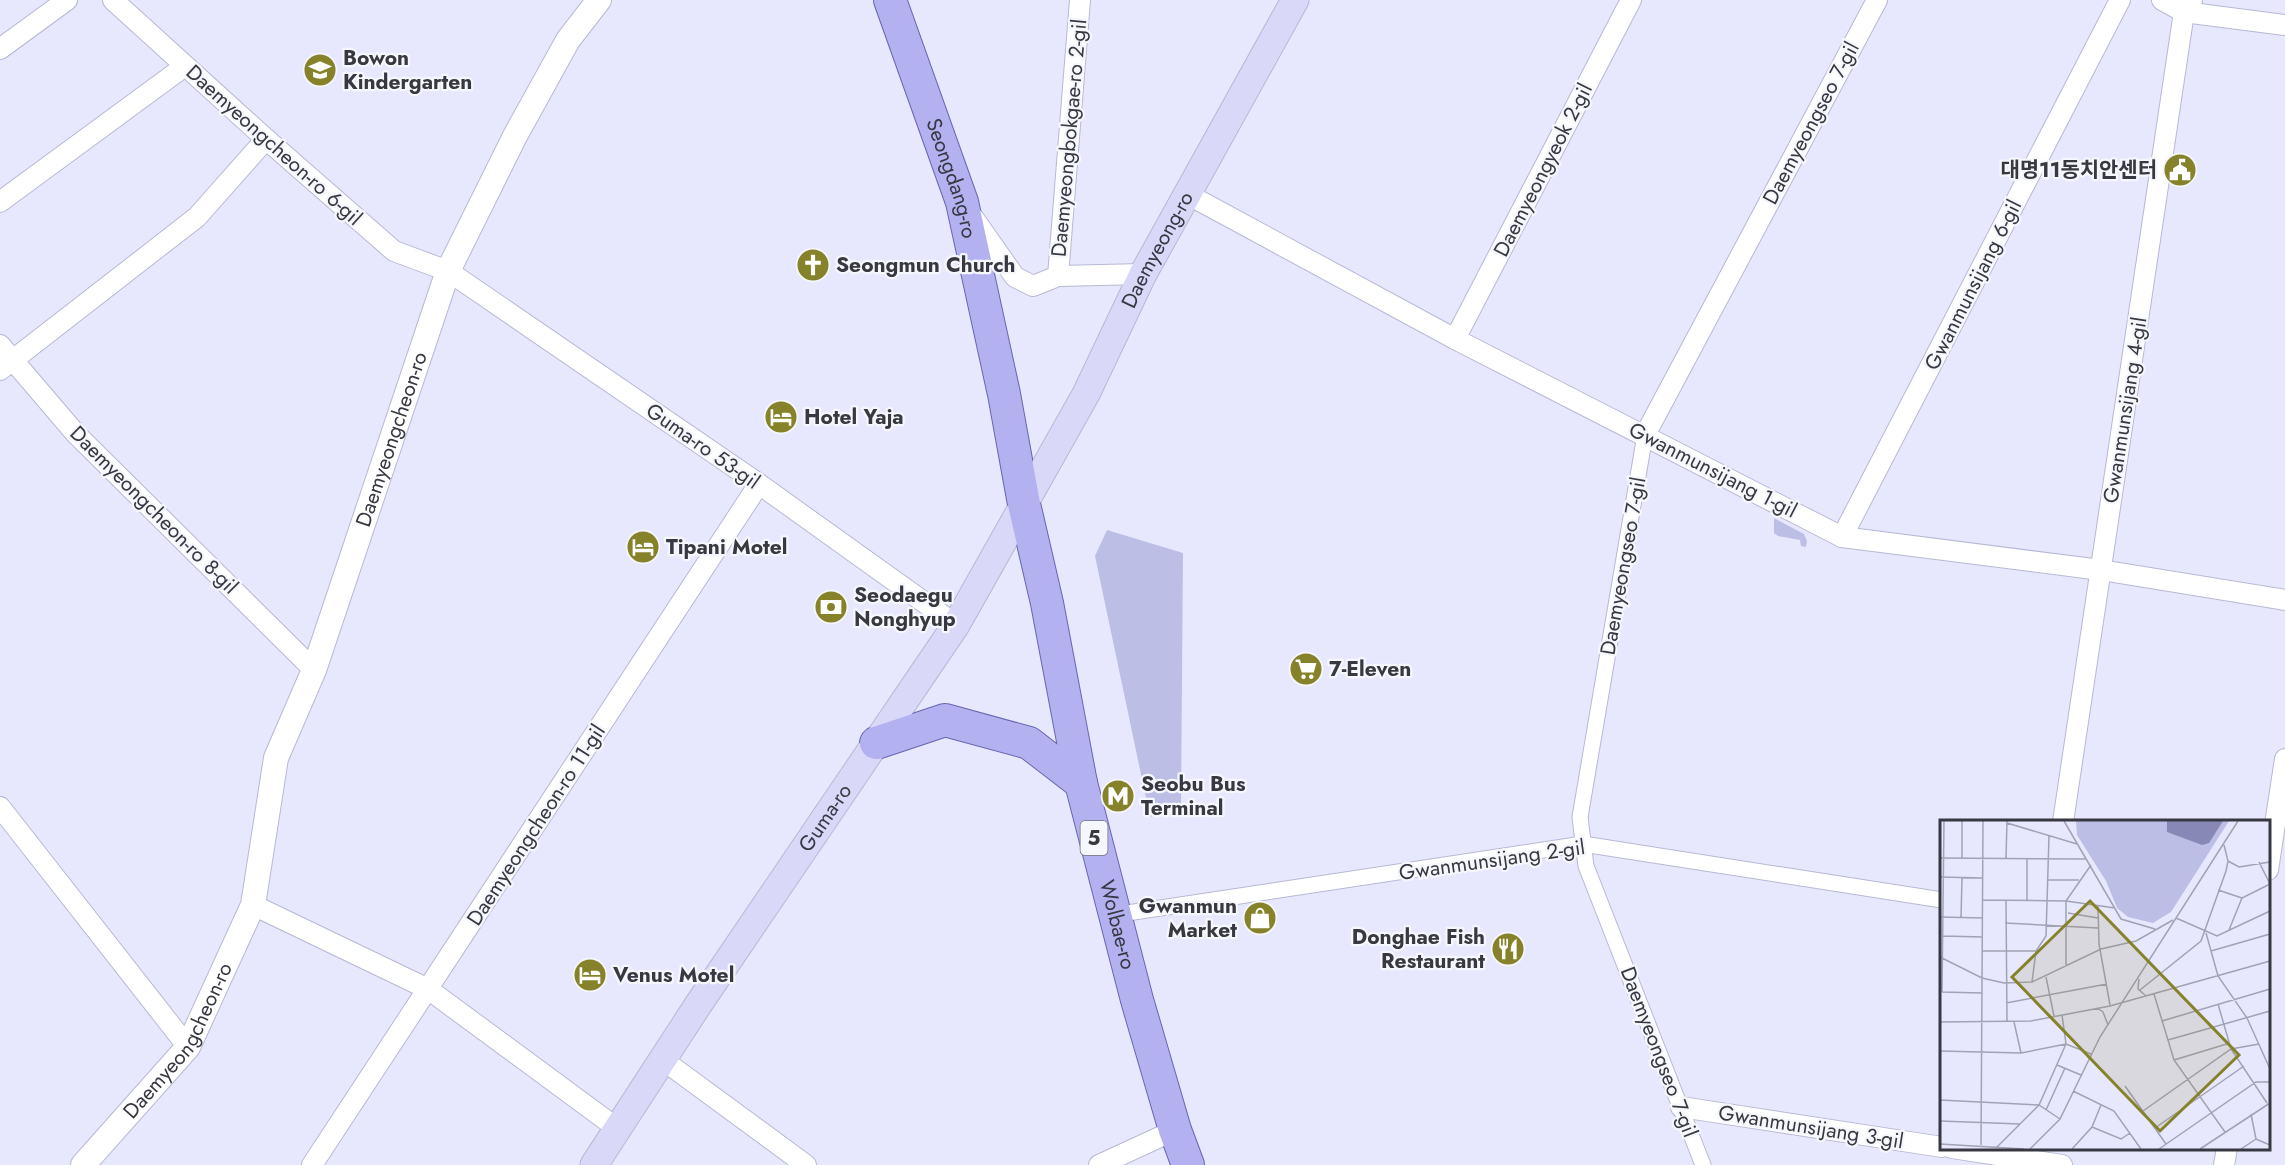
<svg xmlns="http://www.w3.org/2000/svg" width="2285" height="1165" viewBox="0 0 2285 1165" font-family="Jost,'Noto Sans KR',sans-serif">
	<rect width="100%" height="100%" fill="#e7e8fe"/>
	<g fill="#bdbee6">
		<path d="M1774,518L1804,534L1807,541L1806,547L1801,546L1800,540L1778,536L1774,533Z"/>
		<path d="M1107,530L1183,553L1181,807L1150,817L1095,556Z"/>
	</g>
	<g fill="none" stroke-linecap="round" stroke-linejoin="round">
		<defs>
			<g id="pedestrian">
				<path d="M1645,435L1580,817L1586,866L1703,1165"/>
				<path d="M1114,915L1583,844L1942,900"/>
			</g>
			<g id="minor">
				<path d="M113,0L266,139L394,251L448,271L759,484L956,625"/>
				<path d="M2162,0L2184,12L2285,25"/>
				<path d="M0,49L67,0"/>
				<path d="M1187,194L1455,339L1842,537L2101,570L2285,600"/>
				<path d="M0,202L185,66"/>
				<path d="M970,213L1015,277L1033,286L1058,276L1143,274"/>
				<path d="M1058,276L1080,0"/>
				<path d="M1455,339L1631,0"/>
				<path d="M0,345L76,434L314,670"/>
				<path d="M0,370L197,217L266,139"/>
				<path d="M1645,435L1877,0"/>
				<path d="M1842,537L2120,0"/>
				<path d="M0,807L188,1047"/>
				<path d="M2063,822L2184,12L2192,0"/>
				<path d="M2268,870L2285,759"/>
				<path d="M253,905L428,989L618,1129"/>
				<path d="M663,1060L806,1165"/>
				<path d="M1681,1107L1942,1147"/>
				<path d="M1952,1148L2062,1165"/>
				<path d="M312,1165L759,484"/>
				<path d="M1099,1165L1175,1130"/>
				<path d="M2224,1165L2227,1148"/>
			</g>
			<g id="tertiary">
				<path id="s1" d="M83,1165L188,1047L253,905L276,758L314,670L448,271L515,136L568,40L599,0"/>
			</g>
			<g id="secondary">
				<path id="s2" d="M594,1165L698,1005L956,625L1086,394L1143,274L1295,0"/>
			</g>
			<g id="primary">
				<path id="s3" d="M890,0L962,202L1004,394L1024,504L1047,603L1081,783L1137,1000L1175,1130L1188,1165"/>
				<path d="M876,743L945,720L1029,743L1081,783"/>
			</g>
		</defs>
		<use href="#pedestrian" stroke="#b7b9d4" stroke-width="17"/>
		<use href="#minor" stroke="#b7b9d4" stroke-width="22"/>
		<use href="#tertiary" stroke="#b7b9d4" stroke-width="26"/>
		<use href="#secondary" stroke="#b7b9d4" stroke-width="29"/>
		<use href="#primary" stroke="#6865ae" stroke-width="34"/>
		<use href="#pedestrian" stroke="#fff" stroke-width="15"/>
		<use href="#minor" stroke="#fff" stroke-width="20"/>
		<use href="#tertiary" stroke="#fff" stroke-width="24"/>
		<use href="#secondary" stroke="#dad8f8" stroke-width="27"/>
		<use href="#primary" stroke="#b4b1f1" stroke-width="32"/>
	</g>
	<defs>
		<symbol id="school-disc" viewBox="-11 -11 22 22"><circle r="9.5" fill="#86822a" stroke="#f6f7fc"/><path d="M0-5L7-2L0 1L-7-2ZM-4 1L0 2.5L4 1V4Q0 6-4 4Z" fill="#fff"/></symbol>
		<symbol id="civic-disc" viewBox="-11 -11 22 22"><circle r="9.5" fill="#86822a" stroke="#f6f7fc"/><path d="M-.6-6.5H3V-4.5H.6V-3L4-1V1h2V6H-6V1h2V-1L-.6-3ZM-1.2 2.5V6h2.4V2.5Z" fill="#fff"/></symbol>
		<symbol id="church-disc" viewBox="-11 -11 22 22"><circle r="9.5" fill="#86822a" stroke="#f6f7fc"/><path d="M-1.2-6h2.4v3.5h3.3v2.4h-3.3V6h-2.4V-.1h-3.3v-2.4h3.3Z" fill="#fff"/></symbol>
		<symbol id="hotel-disc" viewBox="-11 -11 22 22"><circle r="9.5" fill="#86822a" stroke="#f6f7fc"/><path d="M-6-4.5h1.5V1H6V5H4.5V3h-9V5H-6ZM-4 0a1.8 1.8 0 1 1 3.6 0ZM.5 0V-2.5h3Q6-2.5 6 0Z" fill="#fff"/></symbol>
		<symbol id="bank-disc" viewBox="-11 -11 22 22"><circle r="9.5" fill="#86822a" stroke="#f6f7fc"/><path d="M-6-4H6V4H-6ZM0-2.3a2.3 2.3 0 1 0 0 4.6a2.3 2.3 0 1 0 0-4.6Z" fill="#fff"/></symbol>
		<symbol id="supermarket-disc" viewBox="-11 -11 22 22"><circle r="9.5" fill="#86822a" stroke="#f6f7fc"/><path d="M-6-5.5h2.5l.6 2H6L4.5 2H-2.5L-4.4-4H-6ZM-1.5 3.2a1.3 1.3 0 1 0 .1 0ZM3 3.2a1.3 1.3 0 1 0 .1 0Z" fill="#fff"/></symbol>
		<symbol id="metro-disc" viewBox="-11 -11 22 22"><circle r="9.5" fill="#86822a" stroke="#f6f7fc"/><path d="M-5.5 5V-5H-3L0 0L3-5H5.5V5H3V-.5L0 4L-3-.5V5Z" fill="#fff"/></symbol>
		<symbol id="shop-disc" viewBox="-11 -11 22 22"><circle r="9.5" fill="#86822a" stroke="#f6f7fc"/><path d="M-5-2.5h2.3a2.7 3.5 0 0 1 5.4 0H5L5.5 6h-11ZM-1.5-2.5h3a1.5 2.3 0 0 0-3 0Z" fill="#fff"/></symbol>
		<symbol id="restaurant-disc" viewBox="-11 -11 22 22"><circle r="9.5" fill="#86822a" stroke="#f6f7fc"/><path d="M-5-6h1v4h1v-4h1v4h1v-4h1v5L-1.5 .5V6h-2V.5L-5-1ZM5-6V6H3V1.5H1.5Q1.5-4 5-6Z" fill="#fff"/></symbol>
	</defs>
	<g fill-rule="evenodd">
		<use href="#school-disc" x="301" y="51" width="38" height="38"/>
		<use href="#civic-disc" x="2161" y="151" width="38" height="38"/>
		<use href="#church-disc" x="794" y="246" width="38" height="38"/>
		<use href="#hotel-disc" x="762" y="398" width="38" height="38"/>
		<use href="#hotel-disc" x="624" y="528" width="38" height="38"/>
		<use href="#bank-disc" x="812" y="588" width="38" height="38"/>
		<use href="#supermarket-disc" x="1287" y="650" width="38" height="38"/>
		<use href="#metro-disc" x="1099" y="777" width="38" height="38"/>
		<use href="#shop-disc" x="1241" y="899" width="38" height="38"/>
		<use href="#restaurant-disc" x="1489" y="930" width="38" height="38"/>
		<use href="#hotel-disc" x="571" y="956" width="38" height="38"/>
	</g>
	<g text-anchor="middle" stroke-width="4.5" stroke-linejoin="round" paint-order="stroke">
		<rect fill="#f6f7fc" stroke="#71717a" stroke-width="1.5" x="1080.5" y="821" width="27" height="34" rx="4.5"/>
		<g font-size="20" font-weight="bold" fill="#383843">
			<text x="1094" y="845">5</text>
		</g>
		<g font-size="21" font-weight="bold" fill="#383843" stroke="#f6f7fc" text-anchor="start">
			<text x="343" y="65">Bowon<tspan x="343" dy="24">Kindergarten</tspan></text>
			<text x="2157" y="177" text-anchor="end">대명11동치안센터</text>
			<text x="836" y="272">Seongmun Church</text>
			<text x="804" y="424">Hotel Yaja</text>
			<text x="666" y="554">Tipani Motel</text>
			<text x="854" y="602">Seodaegu<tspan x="854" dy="24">Nonghyup</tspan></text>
			<text x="1329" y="676">7-Eleven</text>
			<text x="1141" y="791">Seobu Bus<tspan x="1141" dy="24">Terminal</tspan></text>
			<text x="1237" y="913" text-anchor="end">Gwanmun<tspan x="1237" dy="24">Market</tspan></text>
			<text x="1485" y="944" text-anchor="end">Donghae Fish<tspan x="1485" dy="24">Restaurant</tspan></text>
			<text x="613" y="982">Venus Motel</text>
		</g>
		<g font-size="21" fill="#383843" stroke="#f6f7fc">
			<text transform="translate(1811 123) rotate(-62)" y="7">Daemyeongseo 7-gil</text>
			<text transform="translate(1069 138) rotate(-85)" y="7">Daemyeongbokgae-ro 2-gil</text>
			<text transform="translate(274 145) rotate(42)" y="7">Daemyeongcheon-ro 6-gil</text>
			<text transform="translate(1543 170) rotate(-63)" y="7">Daemyeongyeok 2-gil</text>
			<text dy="7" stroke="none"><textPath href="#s3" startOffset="189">Seongdang-ro</textPath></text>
			<text dy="7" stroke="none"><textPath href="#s2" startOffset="1076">Daemyeong-ro</textPath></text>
			<text transform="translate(1973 285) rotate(-63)" y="7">Gwanmunsijang 6-gil</text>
			<text transform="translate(2125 410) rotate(-81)" y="7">Gwanmunsijang 4-gil</text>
			<text dy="7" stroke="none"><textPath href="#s1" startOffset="802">Daemyeongcheon-ro</textPath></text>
			<text transform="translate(703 446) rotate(35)" y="7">Guma-ro 53-gil</text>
			<text transform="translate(1713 470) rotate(27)" y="7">Gwanmunsijang 1-gil</text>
			<text transform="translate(154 510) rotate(45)" y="7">Daemyeongcheon-ro 8-gil</text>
			<text transform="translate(1623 566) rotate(-80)" y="7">Daemyeongseo 7-gil</text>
			<text dy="7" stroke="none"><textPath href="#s2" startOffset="417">Guma-ro</textPath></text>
			<text transform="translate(536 825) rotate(-57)" y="7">Daemyeongcheon-ro 11-gil</text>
			<text transform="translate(1492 860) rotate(-8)" y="7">Gwanmunsijang 2-gil</text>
			<text dy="7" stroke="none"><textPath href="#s3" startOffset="954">Wolbae-ro</textPath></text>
			<text dy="7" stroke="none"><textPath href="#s1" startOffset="158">Daemyeongcheon-ro</textPath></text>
			<text transform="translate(1659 1052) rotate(69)" y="7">Daemyeongseo 7-gil</text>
			<text transform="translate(1811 1127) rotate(9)" y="7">Gwanmunsijang 3-gil</text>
		</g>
	</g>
	<g transform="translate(1940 820)">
		<rect width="330" height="330" fill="#e7e8fe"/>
		<path d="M136,1H289L231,92L213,103L188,97L177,88L166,61L137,15Z" fill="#bdbee6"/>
		<path d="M227,1H283L269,23L262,25L227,12Z" fill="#8788b6"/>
		<path fill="none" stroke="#a1a2b3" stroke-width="1.5" d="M124,1L181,99L215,109M67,3L137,24M0,38L145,39M22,38V1M66,38L67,1M288,41L299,47L330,42M319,42L330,64M0,57L43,58M108,60H139M278,70L302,78M43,80L126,81L175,88M66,80L67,201M87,81V38M158,86L159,124L170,185M128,93L158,98M0,97L43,98M21,98L22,58M236,98L277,116L330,91M65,103L158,108M289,110L302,78L330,64M266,113L278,156L307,198L330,249M3,116L43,117M42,131H96M271,131L330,114M0,137L42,158L64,163L92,162L161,129L196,121L233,100M126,146V81L151,45M106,157L114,196M199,159L198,169L206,176M92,162L96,131L106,116L109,16M200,170L261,121L286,51L288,41L284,25M2,172L4,1M2,172L42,173M214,174L234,240L285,312M66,183L167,164M278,184L291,229L327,283M157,188L163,192L168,205M222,201L330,169M0,202L91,201L170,186L330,141M74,202L81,233M228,220L330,191M0,231L81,233L126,224L151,234M234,240L290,223M117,245L141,255M185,266L226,324M133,271L174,291L201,329M0,280L99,285L120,299M106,290L125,248M203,291L291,229L319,224M311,294L316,319M0,301L80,304M152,307L181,319L190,313M215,308L304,246M0,324L84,329M41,325L43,1M56,328L99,285L126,224L122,195M90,329L120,299L160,217L298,1M132,329L152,307L161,285M219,329L316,262H330M260,329L330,283M301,329L316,319L330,325"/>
		<path fill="#86822a" fill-opacity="0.15" stroke="#86822a" stroke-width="3" d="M150,81L299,235L220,311L72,157Z"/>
		<rect width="330" height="330" fill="none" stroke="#383843" stroke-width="3"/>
	</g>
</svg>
